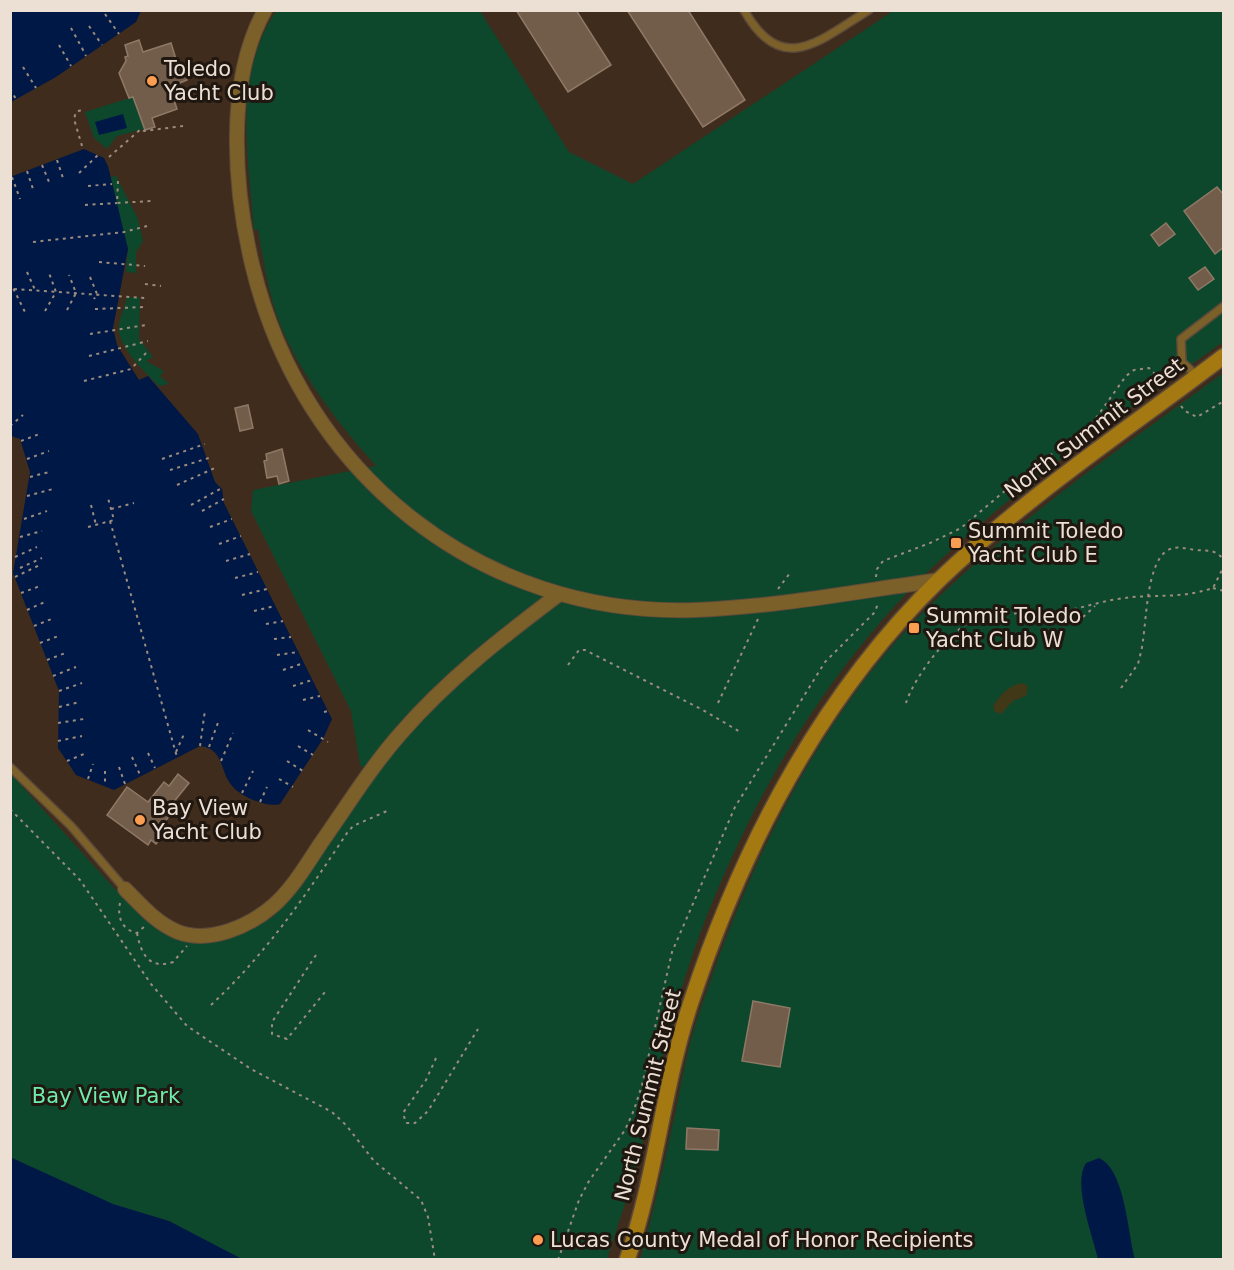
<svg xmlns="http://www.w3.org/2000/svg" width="1234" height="1270" viewBox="0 0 1234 1270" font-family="'DejaVu Sans',sans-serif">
	<rect width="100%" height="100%" fill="#402c1c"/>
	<g fill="#0d482d">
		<path d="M276,11H480L569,152L633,184L893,11H1223V342C1126,412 1024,481 937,563C828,666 750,799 698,939C673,1008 658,1078 641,1150C632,1187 618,1223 607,1259H208L11,1191V774L114,888L173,934L198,943L230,936L273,917L373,776L360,765L351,711L251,511L253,490L376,466C339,424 304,380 282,329C269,297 264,264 258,230H254C248,156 233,77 276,11Z"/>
		<path d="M133,97L144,129L117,136L107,149L94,138L85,112Z"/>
		<path d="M116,176L138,219L143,241L136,252V273L126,272L128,249L110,177Z"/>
		<path d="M127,297L140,298L139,339L153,357L146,361L164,371L160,376L169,384L159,386C146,373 115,345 119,324C121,315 125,306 127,297Z"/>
		<path d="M1223,373V1259L640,1260C654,1210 665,1159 676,1109C682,1080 687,1050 696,1023C744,875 814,722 925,610C1016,520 1121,448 1223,373Z"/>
	</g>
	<path fill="#413818" d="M1022,683L1028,686L1026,696L1013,701L1001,714L995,712L993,706C1000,695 1009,685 1022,683Z"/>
	<g fill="#001846">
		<path d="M11,10H141V11L136,22L56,77L11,102Z"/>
		<path d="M123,114L127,128L99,135L95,122Z"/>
		<path d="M84,149L104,158L108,166L128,249L113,328L117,345L139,380L148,376L198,434L215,482L222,489L224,503L332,719L323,739L280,804C267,808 242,797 233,787C219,772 225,749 200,746L114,790L76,775L58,748L59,691L13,573L30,472L20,439L11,436L10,177Z"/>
		<path d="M10,1157L113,1204L169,1221L242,1259H11Z"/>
		<path d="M1099,1158C1125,1169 1128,1234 1135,1259H1098C1093,1237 1072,1183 1086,1163Z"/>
	</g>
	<g fill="#725c4a" stroke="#8f7966" stroke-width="1.5">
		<path d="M516,10H576L611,65L568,92Z"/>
		<path d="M627,10H688L745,100L703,127Z"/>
		<path d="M139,40L143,52L171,43L179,69L183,68L187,80L170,87L177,109L152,118L155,127L145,130L133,97L129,98L119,73L126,61L125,57L128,56L125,45Z"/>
		<path d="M1217,187L1224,195V247L1215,254L1184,211Z"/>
		<path d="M1166,223L1175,234L1159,246L1151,235Z"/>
		<path d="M1205,267L1214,279L1198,290L1189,278Z"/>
		<path d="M248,405L253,428L240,431L235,408Z"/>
		<path d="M282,449L289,481L279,484L277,476L267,478L264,461L267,460L266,454Z"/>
		<path d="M178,774L189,783L168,809L172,812L162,826L167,829L156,844L151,840L148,845L107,815L127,787L148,802L164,782L169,786Z"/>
		<path d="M753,1001L790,1008L780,1067L742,1061Z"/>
		<path d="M687,1128L719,1130L718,1150L686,1149Z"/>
	</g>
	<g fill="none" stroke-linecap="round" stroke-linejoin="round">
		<defs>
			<g id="service">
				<path d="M744,10C782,78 820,40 869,10"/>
				<path d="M1197,376L1182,362L1181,339L1224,306"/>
				<path d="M10,767L71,826L125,889"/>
			</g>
			<g id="minor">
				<path d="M265,10C225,81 234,191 253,268C303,474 481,617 695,610C777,607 859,591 940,580"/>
				<path d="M125,889C141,905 156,923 178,932C210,944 250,926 274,905C293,888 307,864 321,843C347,806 371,767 401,733C447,680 502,637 558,595"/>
			</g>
			<path id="secondary" d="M627,1260C656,1176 663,1086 691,1002C743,845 820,696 940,579C1027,496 1128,429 1224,356"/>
		</defs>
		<use href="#service" stroke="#5c4939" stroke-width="10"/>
		<use href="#minor" stroke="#5c4939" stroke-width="16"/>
		<use href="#secondary" stroke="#5c4939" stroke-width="18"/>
		<g stroke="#9c8c7e" stroke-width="2" stroke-dasharray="3 4.5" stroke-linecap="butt">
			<path d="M105,14L119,34"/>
			<path d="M89,26L102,45"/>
			<path d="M71,28L82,48"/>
			<path d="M59,45L71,66"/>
			<path d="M82,48L86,56"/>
			<path d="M23,67L36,88"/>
			<path d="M10,89L16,99"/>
			<path d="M82,146L74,119L76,112L84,109"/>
			<path d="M109,157L141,129L144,131L183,126"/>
			<path d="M57,160L63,178"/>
			<path d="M42,165L49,182"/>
			<path d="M27,171L33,189"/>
			<path d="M79,173L98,155"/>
			<path d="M12,177L20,199"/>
			<path d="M118,181L117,203L151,201"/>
			<path d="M88,186L112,184"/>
			<path d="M85,205L117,203"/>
			<path d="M33,242L124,232L147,226"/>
			<path d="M99,262L145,266"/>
			<path d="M27,272L35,290"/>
			<path d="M90,277L97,294L94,299"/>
			<path d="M10,282L26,314"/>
			<path d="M145,284L161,286"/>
			<path d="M14,289L145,298"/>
			<path d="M95,309L144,307"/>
			<path d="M67,310L76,293L69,275"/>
			<path d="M45,311L56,292L49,273"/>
			<path d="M90,334L146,325"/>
			<path d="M89,356L148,341"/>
			<path d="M84,381L131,369L147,352"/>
			<path d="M1181,406L1185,411L1197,417L1224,401"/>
			<path d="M10,426L23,415"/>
			<path d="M21,441L42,433"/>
			<path d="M27,459L49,451"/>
			<path d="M162,459L205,444"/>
			<path d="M170,470L212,457"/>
			<path d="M30,477L49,472"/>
			<path d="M177,485L215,468"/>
			<path d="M27,496L53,489"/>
			<path d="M91,505L96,525"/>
			<path d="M191,505L220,489"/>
			<path d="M111,509L134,503"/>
			<path d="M202,511L224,499"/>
			<path d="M24,519L47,511"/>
			<path d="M110,521L177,757"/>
			<path d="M88,527L114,520L108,498"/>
			<path d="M210,527L232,519"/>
			<path d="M20,537L42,531"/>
			<path d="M219,544L241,536"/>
			<path d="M15,557L37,547"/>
			<path d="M226,561L250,554"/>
			<path d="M20,568L42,558"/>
			<path d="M15,577L42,564"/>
			<path d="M876,577L877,569L883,561L930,543L961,528L1026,473L1091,425L1126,376L1134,370L1149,368L1165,384"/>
			<path d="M235,578L258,572"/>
			<path d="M1213,588L1224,591"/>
			<path d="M778,589L790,573"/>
			<path d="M21,593L40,586"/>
			<path d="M242,595L267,589"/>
			<path d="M27,610L47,601"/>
			<path d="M254,611L275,606"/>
			<path d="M1083,617L1095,606"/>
			<path d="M266,624L283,621"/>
			<path d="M34,626L54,618"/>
			<path d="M274,639L291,637"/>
			<path d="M40,643L61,635"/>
			<path d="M277,655L298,652"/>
			<path d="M47,660L68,652"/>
			<path d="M568,665L579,650H585L703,710L742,733"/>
			<path d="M283,670L304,663"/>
			<path d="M53,676L76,667"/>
			<path d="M293,686L312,680"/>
			<path d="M1121,688L1138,664L1141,652C1147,627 1145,563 1168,550C1177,545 1186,549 1196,550C1208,551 1217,549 1224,561"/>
			<path d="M59,691L82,683"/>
			<path d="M303,700L320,696"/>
			<path d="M718,703L758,619"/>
			<path d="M906,703C914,678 946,635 970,622C991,611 1032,614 1056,612C1077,610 1097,602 1118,599C1153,593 1177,600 1213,588L1224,566"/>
			<path d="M59,707L80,702"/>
			<path d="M324,712L328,711"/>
			<path d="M58,723L84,719"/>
			<path d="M308,730L328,742"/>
			<path d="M58,741L82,736"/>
			<path d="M200,746L205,710"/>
			<path d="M298,746L313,755"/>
			<path d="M209,747L219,720"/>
			<path d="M176,752L184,734"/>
			<path d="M148,753L155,768"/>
			<path d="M132,757L140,775"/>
			<path d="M67,761L84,754"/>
			<path d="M221,761L233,733"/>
			<path d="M287,761L303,771"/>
			<path d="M119,767L125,784"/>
			<path d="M105,771V786"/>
			<path d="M88,779L93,764"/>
			<path d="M279,779L293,787"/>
			<path d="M242,793L253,771"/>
			<path d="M260,802L267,787"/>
			<path d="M10,809L80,880L151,984L187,1026L251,1069L332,1112L346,1125L374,1161L421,1200L428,1217L435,1260"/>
			<path d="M120,903C117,917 122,930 137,933L145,926"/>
			<path d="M137,933C141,954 149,970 173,962L187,946"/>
			<path d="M316,955L272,1022V1034L287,1039L325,992"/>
			<path d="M211,1005C266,954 306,895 347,833L353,826L387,811"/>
			<path d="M436,1058L426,1080L403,1113L406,1123H415L428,1111L478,1029"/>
			<path d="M558,1260L579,1200L589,1181L625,1130L634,1110L642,1085L672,952L735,807L825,662L875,612L878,603"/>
		</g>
		<use href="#service" stroke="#7b602a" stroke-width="7"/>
		<use href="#minor" stroke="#7b602a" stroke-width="14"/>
		<use href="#secondary" stroke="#a47911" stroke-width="15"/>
	</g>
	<g fill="#fb9e51" stroke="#201710" stroke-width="2">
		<circle cx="152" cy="81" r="6"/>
		<rect x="950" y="537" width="12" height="12" rx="3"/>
		<rect x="908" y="622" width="12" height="12" rx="3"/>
		<circle cx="140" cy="820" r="6"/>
		<circle cx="538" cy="1240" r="6"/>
	</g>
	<g text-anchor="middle" stroke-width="6" stroke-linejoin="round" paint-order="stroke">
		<g font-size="21" fill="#ecdfd4" stroke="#201710" text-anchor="start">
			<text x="164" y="76">Toledo<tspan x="164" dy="24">Yacht Club</tspan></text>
			<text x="968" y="538">Summit Toledo<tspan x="968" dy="24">Yacht Club E</tspan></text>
			<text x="926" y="623">Summit Toledo<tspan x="926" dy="24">Yacht Club W</tspan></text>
			<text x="152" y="815">Bay View<tspan x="152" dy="24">Yacht Club</tspan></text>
			<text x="550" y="1247">Lucas County Medal of Honor Recipients</text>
		</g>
		<g font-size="21" fill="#ecdfd4" stroke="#201710">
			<text transform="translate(1094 428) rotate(-37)" y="7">North Summit Street</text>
			<text transform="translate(648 1095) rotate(-76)" y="7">North Summit Street</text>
		</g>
		<g font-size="21" fill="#6eecab" stroke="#201710">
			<text x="106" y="1103">Bay View Park</text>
		</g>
	</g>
	<rect width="1234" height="1270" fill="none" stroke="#ecdfd4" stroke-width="24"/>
</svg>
